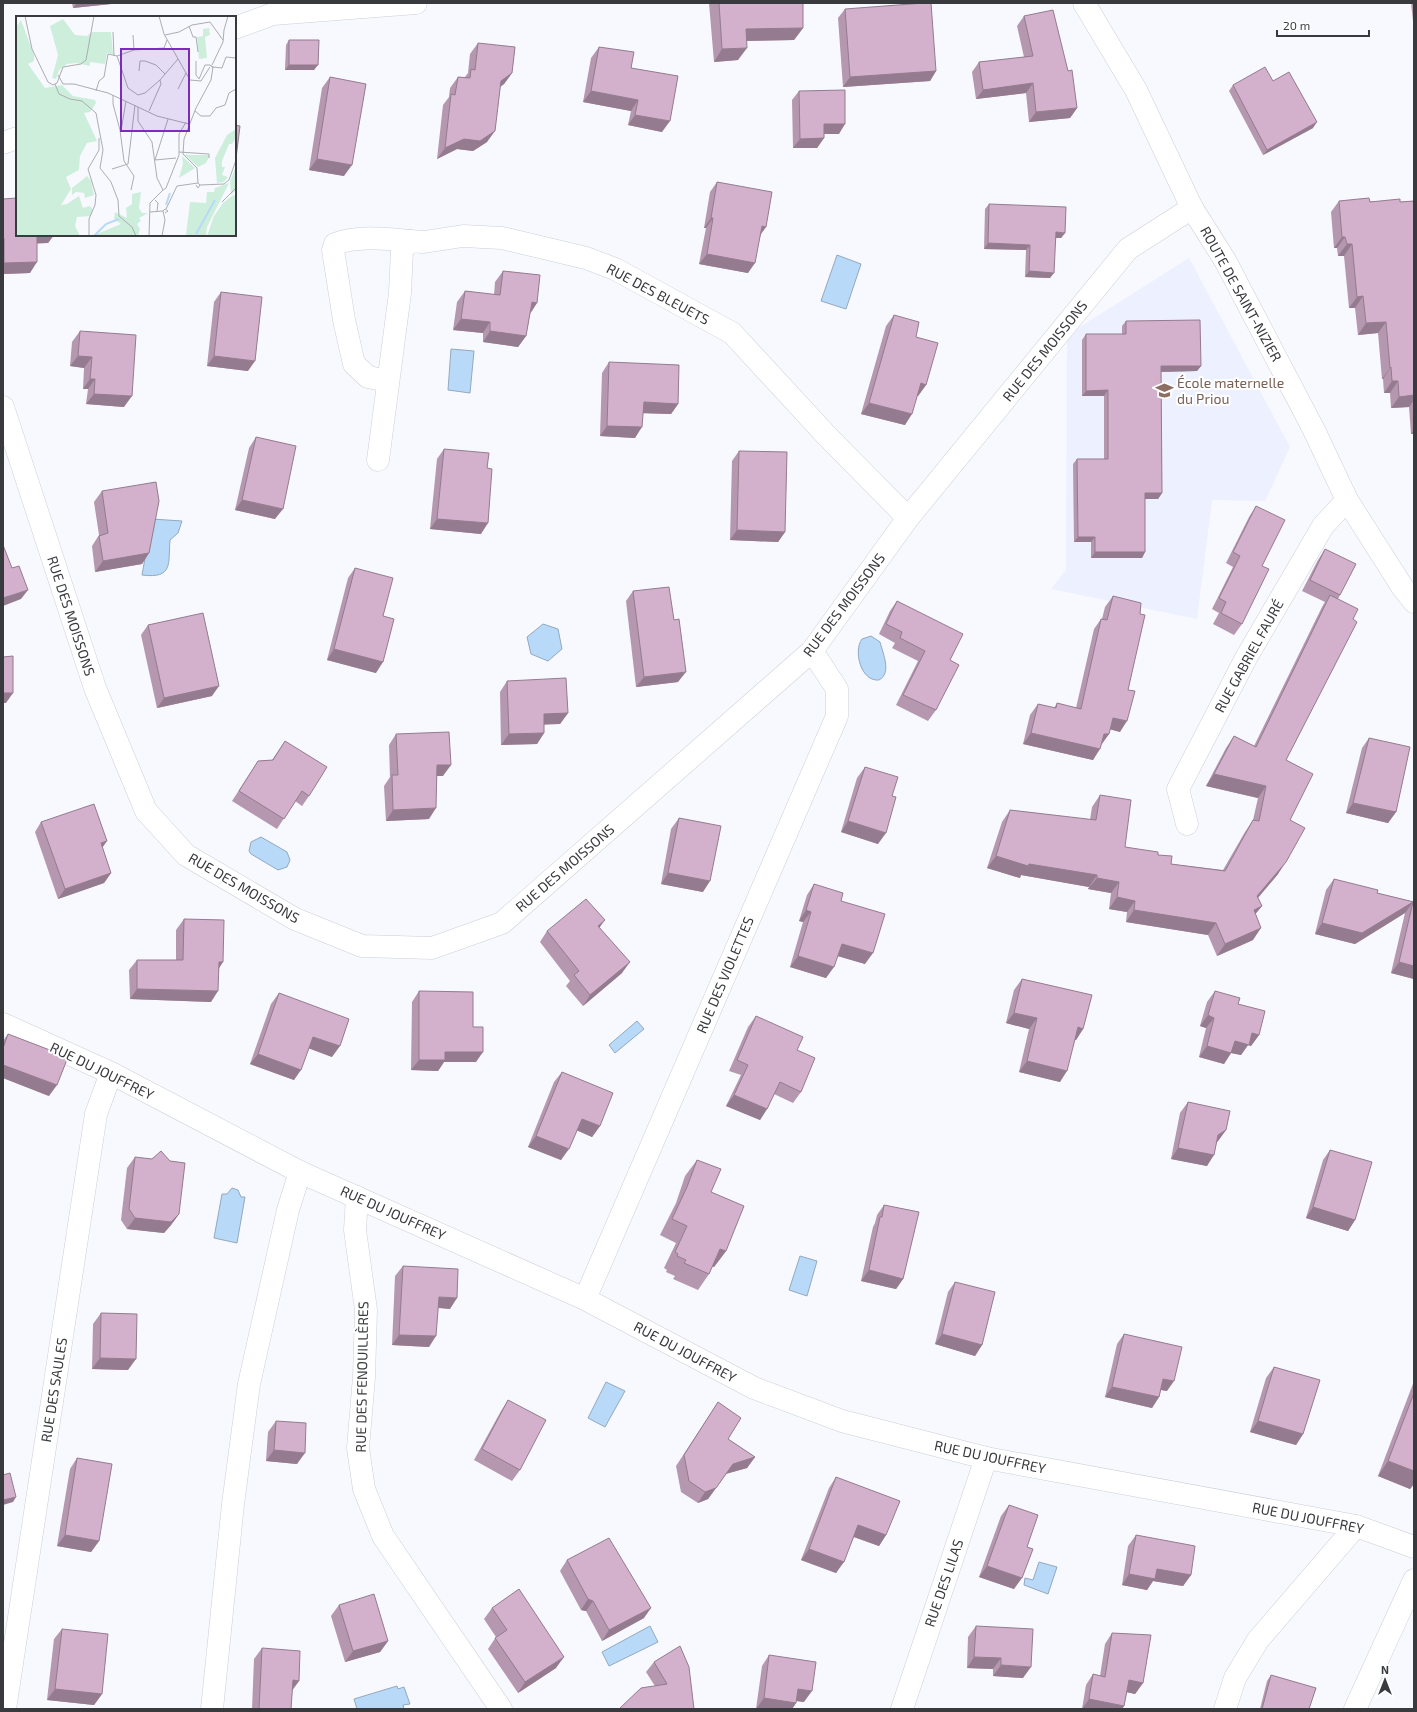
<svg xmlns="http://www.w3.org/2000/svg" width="1417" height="1712" viewBox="0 0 1417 1712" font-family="'Exo 2',sans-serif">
	<rect width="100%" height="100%" fill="#f7f9fe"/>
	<path fill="#edf1ff" d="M1189,258L1290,447L1265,501L1212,500L1197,619L1051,589L1066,570L1067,335Z"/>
	<g fill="#b8d9f7" stroke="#92a9c0">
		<path d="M837,255L861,264L846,309L821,301Z"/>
		<path d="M451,349L474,351L470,393L448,390Z"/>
		<path d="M152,519L182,521L178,533L170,540C168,563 174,579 142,575Z"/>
		<path d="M543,624L558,629L562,649L548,661L531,654L527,637Z"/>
		<path d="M871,636L880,642C883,654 892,673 879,680C861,682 853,651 862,639Z"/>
		<path d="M261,837L287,852L290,860L287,867L278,870L251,854L249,851L251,842Z"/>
		<path d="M637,1021L644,1029L615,1053L609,1045Z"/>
		<path d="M232,1188L238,1190L241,1197H245L237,1243L214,1238L222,1194H227Z"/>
		<path d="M800,1256L817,1261L807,1296L789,1290Z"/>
		<path d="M606,1382L625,1391L605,1427L588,1418Z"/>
		<path d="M1039,1562L1057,1567L1048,1594L1024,1585L1025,1578L1033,1580Z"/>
		<path d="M650,1626L658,1642L609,1666L602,1652Z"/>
		<path d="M397,1686L398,1689L404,1687L410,1704L403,1705L404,1709H357L354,1699Z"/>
	</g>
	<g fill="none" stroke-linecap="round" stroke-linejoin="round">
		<defs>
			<g id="street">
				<path d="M235,28L273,14L416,3"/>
				<path d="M3,143L17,138"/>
				<path d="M388,381L368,377L354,364L344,320L333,250L335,244C357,235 386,239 410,241"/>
				<path d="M3,407L95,688L146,811L186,855L295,919L362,946L432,948L502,923L812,651L908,518L1128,249L1192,208"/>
				<path d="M378,460L400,293L402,250L410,241L424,242L463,236L502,238L586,258L615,269L732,333L827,436L908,518"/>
				<path d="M1187,824L1178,789L1246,658L1323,526L1347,500"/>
				<path d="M3,1024L111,1073L300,1172L585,1299L754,1388L842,1421L986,1458L1356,1526L1414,1547"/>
				<path d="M357,1197L355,1230L366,1310L364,1377L358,1448L364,1489L383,1536L501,1709"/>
				<path d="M585,1299L837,716V689L812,651"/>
				<path d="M5,1709L96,1114L111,1073"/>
				<path d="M212,1709L233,1504L249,1384L288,1210L300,1172"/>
				<path d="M902,1709L986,1458"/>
				<path d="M1225,1709L1235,1678L1258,1640L1356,1526"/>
			</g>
			<g id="secondary">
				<path d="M1084,3L1136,90L1192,208L1226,262L1240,289L1314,430L1347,500L1403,588L1414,602"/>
				<path d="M1355,1709L1414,1580"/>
			</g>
		</defs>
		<use href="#street" stroke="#cccfd8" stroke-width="23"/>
		<use href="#secondary" stroke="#cccfd8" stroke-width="23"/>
		<use href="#street" stroke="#fff" stroke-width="22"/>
		<use href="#secondary" stroke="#fff" stroke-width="22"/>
	</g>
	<g fill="#b597af">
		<path d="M72,3H112L111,4L73,8Z"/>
		<path d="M709,3H803V28L794,40L746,41L738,60L714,62Z"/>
		<path d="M1411,3H1414V30Z"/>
		<path d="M845,9L936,71L930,81L843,87L838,18Z"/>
		<path d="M1024,16L1077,108L1070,118L1029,122L1026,93L976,99L972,72L979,62L1024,57L1017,26Z"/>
		<path d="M289,40L314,70H285L286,45Z"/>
		<path d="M478,43L512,73L504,84L500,87L487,142L473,151L457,149L437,159L443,105L449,97L450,88L458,77H465L468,73L470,54Z"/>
		<path d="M599,47L631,68L662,132L628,125L631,111L583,102L591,58Z"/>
		<path d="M330,77L344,176L309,170L322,88Z"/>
		<path d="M1273,81L1313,128L1263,155L1229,91L1233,85Z"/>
		<path d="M799,91L839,134H824V138L817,148H793L792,100Z"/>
		<path d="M717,182L761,234L748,273L699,264L706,228H704L710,192Z"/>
		<path d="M3,199L17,235H54L48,243H37L30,273L3,274Z"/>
		<path d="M1339,201L1400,202L1414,201V434H1411L1409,407L1391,408L1390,393H1384L1383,379H1382L1378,333L1358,335L1355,308H1349L1344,256H1338L1337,248H1334L1331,212Z"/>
		<path d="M989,204L1065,233L1061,238H1056L1050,278L1025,277L1026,250L984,249L985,209Z"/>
		<path d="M503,271L530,313L526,336L518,347L483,342V333L453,330L457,302L465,291L494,295L495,282Z"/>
		<path d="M221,292L248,371L207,366L214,302Z"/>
		<path d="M894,315L916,337L926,385L918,396L917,395L905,425L861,414L886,326Z"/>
		<path d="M1126,321L1201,366L1197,371L1161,372L1162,493L1158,499H1145V552L1142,558H1091V542H1074L1073,464L1077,459H1104V396H1082V340L1086,334H1122V326Z"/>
		<path d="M80,331L124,407L86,404L88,389H83L84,368L70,366L72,342Z"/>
		<path d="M609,362L678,404L671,414L643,413L635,438L600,436L602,373Z"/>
		<path d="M256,437L275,519L235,510L249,448Z"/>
		<path d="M444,449L481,534L430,529L437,459Z"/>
		<path d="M739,451L785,532L778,542L730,540L732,461Z"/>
		<path d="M102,491L149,553L142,564L95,572L92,546L99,535L94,502Z"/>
		<path d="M1256,506L1262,566L1242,624L1234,635L1213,624L1219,613L1212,609L1233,567L1226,563L1249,517Z"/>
		<path d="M1325,549L1340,595L1338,599L1286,760L1290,820L1278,874L1258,898L1262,906L1255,914L1253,940L1217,956L1208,935L1126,922L1127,912L1109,909L1111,893L1088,889L1089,887L1021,875L1020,878L987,868L1002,822L1010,810L1090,820L1092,807L1100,795L1125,847L1158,855L1171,864L1223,870L1245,832L1253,820L1258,798L1206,786L1226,748L1234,736L1254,746L1322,607L1325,602L1302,591L1318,560Z"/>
		<path d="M355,568L383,616L376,673L327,660L348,578Z"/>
		<path d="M633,591L678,682L636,687L626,601Z"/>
		<path d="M1113,596L1128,690L1120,732L1110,729L1109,734L1101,745L1093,760L1023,744L1030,715L1038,704L1054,708L1057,703L1076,708L1094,629L1101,619H1102L1105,607Z"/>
		<path d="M897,601L950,660L936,710L928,721L896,705L918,661L892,648L895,643L879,634L890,611Z"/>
		<path d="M148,625L212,696L157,708L141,635Z"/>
		<path d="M507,681L568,713L560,724H544V733L537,744L501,745L500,692Z"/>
		<path d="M396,734L443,776H437L429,819L386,821L384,786L390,777L389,745Z"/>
		<path d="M1369,738L1396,812L1388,823L1346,813L1362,748Z"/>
		<path d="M285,741L309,796L302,806L295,801L277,829L232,801L258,761L272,760Z"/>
		<path d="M865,767L878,844L841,832L857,778Z"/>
		<path d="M679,818L703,892L661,884L671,829Z"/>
		<path d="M41,822L111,873L104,883L58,899L35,832Z"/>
		<path d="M1334,879L1377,893L1414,902V979L1391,973L1405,913L1355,944L1315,934L1326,890Z"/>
		<path d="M814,884L841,901L865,964L838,956L826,978L790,967L803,922L799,921L807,895Z"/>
		<path d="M184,919L219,968L211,1002L130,999L129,970L137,960H176V930Z"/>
		<path d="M600,928L622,973L583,1006L566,986L570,981L540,942L547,931Z"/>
		<path d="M1022,979L1083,1029L1076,1040L1075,1039L1060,1082L1019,1072L1029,1029L1006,1023L1014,990Z"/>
		<path d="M419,991L473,1027L476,1062H444L438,1071L411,1070L412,1002Z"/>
		<path d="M1215,991L1238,1004L1259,1035L1251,1046L1248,1045L1241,1055L1231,1053L1224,1064L1199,1057L1206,1028L1200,1026L1207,1002Z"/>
		<path d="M279,993L332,1057L309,1048L294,1080L250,1064L271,1004Z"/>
		<path d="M756,1016L797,1050L801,1092L793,1103L774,1094L767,1109L760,1120L726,1106L741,1075L729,1071L748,1027Z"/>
		<path d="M8,1034L49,1096L3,1078V1041Z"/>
		<path d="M562,1072L600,1126L592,1137L576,1130L561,1160L528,1147L554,1082Z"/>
		<path d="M1188,1102L1226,1130L1218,1141L1217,1142L1207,1166L1171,1159L1180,1113Z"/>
		<path d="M1330,1150L1355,1220L1348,1231L1306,1218L1323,1160Z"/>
		<path d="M135,1157L179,1214L171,1225L164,1233L127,1229L121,1220L127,1168Z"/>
		<path d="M697,1160L711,1192L726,1251L714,1267L712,1266L709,1274L698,1290L673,1279L675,1276L666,1272L667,1270L664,1268L676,1243L660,1235L676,1203L685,1176Z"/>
		<path d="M884,1205L903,1279L896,1289L861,1281L873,1227L875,1223L877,1215Z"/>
		<path d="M403,1266L450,1309L438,1308L429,1347L392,1345L395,1276Z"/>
		<path d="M955,1282L982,1345L975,1356L935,1344L948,1292Z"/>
		<path d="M101,1313L128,1370L92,1369L93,1324Z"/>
		<path d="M1124,1334L1167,1391L1161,1390L1159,1397L1152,1408L1105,1397L1117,1344Z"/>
		<path d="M1274,1367L1303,1434L1296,1445L1250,1432L1266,1378Z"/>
		<path d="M1414,1381V1484L1410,1489L1378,1476Z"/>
		<path d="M508,1400L520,1470L512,1481L474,1460L501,1411Z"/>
		<path d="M718,1402L728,1439L755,1457L747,1468L726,1474L708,1499L698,1503L681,1492L676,1466Z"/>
		<path d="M276,1421L297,1464L266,1461L268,1432Z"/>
		<path d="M77,1458L99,1541L91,1552L57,1546L70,1469Z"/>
		<path d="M836,1477L886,1535L879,1546L854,1537L836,1573L801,1560L829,1488Z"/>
		<path d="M1009,1505L1027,1547L1014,1589L979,1577L1001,1516Z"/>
		<path d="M1136,1535L1191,1575L1183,1586L1153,1581L1147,1590L1122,1585L1128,1546Z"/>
		<path d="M567,1560L644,1618L602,1641L586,1611L581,1610L560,1571Z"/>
		<path d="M339,1605L388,1641L380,1652L345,1662L331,1616Z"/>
		<path d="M492,1608L556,1668L518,1693L488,1649L496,1637L484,1619Z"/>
		<path d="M976,1626L1023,1678L993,1676V1669L967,1668L968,1637Z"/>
		<path d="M62,1629L102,1694L94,1705L47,1700L54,1639Z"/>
		<path d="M1112,1633L1143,1683L1135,1694L1127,1692L1124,1706L1122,1709H1082L1086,1685L1093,1674L1100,1676L1105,1644Z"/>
		<path d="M262,1648L299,1681L292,1691L291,1709H252L254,1659Z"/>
		<path d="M769,1655L804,1702L796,1701V1703L792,1709H756L762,1666Z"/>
		<path d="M654,1662L694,1709L655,1686L646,1672Z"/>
		<path d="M1271,1675L1309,1709H1260L1267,1681Z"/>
	</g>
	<g fill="#947b8f">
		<path d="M77,3H112L111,4L73,8Z"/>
		<path d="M803,28L794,40L738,41L746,29Z"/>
		<path d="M747,48L738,60L714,62L722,49Z"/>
		<path d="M289,65H318L314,70H285Z"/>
		<path d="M936,71L930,81L843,87L850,77Z"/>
		<path d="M512,73L504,84L493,92L501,81Z"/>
		<path d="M1033,83L1026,93L976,99L983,90Z"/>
		<path d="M591,91L638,100L631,111L583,102Z"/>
		<path d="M1077,108L1070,118L1029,122L1036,112Z"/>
		<path d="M635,115L670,121L662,132L628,125Z"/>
		<path d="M1317,122L1313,128L1263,155L1267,150Z"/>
		<path d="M824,124H845L839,134H817Z"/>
		<path d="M495,131L487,142L473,151L457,149L437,159L445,148L464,139Z"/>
		<path d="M824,138L817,148H793L800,139Z"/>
		<path d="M317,159L352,165L344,176L309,170Z"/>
		<path d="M711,218H713L706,228H704Z"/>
		<path d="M762,226L766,227L759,237Z"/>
		<path d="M1056,232L1065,233L1061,238H1052Z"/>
		<path d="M36,235H54L48,243L30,244Z"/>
		<path d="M1342,237H1345L1337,248H1334Z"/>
		<path d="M988,243L1030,245L1026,250L984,249Z"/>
		<path d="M1347,244H1352L1344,256H1338Z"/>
		<path d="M707,254L755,263L748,273L699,264Z"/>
		<path d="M37,262L30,273L3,274V265L4,263Z"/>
		<path d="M1029,271L1054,273L1050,278L1025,277Z"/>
		<path d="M1363,296L1355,308H1349L1357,297Z"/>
		<path d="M532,302L537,303L530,314Z"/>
		<path d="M461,319L490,322L483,333L453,330Z"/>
		<path d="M1386,322L1378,333L1358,335L1366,323Z"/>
		<path d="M490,331L526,336L518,347L483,342Z"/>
		<path d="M78,356L92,357L84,368L70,366Z"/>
		<path d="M214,356L255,361L248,371L207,366Z"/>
		<path d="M1161,366H1201L1197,371L1157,372Z"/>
		<path d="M1391,367L1383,379H1382L1390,368Z"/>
		<path d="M90,379H95L88,389H83Z"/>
		<path d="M1392,381H1398L1390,393H1384Z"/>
		<path d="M921,383L926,385L918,396L913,394Z"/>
		<path d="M1108,390L1104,396H1082L1086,391Z"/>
		<path d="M94,394L132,396L124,407L86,404Z"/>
		<path d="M1414,395V400L1409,407L1391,408L1399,397Z"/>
		<path d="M644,402L678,404L671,414L636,413Z"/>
		<path d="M869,403L912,414L905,425L861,414Z"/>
		<path d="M607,426L642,427L635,438L600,436Z"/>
		<path d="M1414,430V434H1411Z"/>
		<path d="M1145,493H1162L1158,499H1141Z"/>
		<path d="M242,500L283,509L275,519L235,510Z"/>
		<path d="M437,519L488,523L481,534L430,529Z"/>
		<path d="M737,530L785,532L778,542L730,540Z"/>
		<path d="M1078,537H1095L1091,542H1074Z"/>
		<path d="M1095,552H1145L1142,558H1091Z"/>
		<path d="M149,553L142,564L95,572L103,561Z"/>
		<path d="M28,590L21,599L3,606V598Z"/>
		<path d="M334,649L383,662L376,673L327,660Z"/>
		<path d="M686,672L678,682L636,687L644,677Z"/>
		<path d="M219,686L212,696L157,708L164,698Z"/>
		<path d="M3,693H13L6,703H3Z"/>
		<path d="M568,713L560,724L537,725L544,714Z"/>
		<path d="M1113,718L1127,721L1120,732L1105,728Z"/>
		<path d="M544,733L537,744L501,745L509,734Z"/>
		<path d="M1031,733L1100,749L1093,760L1023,744Z"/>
		<path d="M1104,734H1109L1101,745Z"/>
		<path d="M437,765H451L443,776H430Z"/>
		<path d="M1214,774L1266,786L1258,798L1206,786Z"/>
		<path d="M1353,803L1396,812L1388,823L1346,813Z"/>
		<path d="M436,808L429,819L386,821L393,810Z"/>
		<path d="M848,821L886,833L878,844L841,832Z"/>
		<path d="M107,841L100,851L101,843Z"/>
		<path d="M996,856L1097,875L1089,887L1021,875L1020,878L987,868Z"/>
		<path d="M1286,862L1278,874L1249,908L1257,896Z"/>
		<path d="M111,873L104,883L58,899L65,889Z"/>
		<path d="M668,873L710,881L703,892L661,884Z"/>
		<path d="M1097,878L1119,882L1111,893L1088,889Z"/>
		<path d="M1117,897L1135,901L1127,912L1109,909Z"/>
		<path d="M1413,902L1405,913L1355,944L1315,934L1322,923Z"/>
		<path d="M1262,906L1253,917L1254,910Z"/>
		<path d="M806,910L811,912L803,922L799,921Z"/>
		<path d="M1134,910L1216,923L1208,935L1126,922Z"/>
		<path d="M605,920L597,931L598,926Z"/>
		<path d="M1261,928L1253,940L1217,956L1225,944Z"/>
		<path d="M842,944L873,953L865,964L834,955Z"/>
		<path d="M798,956L834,967L826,978L790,967Z"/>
		<path d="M219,962H223L216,973Z"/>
		<path d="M630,962L622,973L583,1006L590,995Z"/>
		<path d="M1399,962L1414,966V979L1391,973Z"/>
		<path d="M137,989L218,991L211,1002L130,999Z"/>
		<path d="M1014,1013L1037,1018L1029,1029L1006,1023Z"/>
		<path d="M1208,1015L1214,1018L1206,1028L1200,1026Z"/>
		<path d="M1078,1027L1083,1029L1076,1040L1070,1038Z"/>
		<path d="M1252,1033L1259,1035L1251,1046L1248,1045L1241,1055L1231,1053L1224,1064L1199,1057L1207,1046L1235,1041Z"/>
		<path d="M313,1037L340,1046L332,1057L305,1047Z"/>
		<path d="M445,1052H483L476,1062H444L438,1071L411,1070L419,1060Z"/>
		<path d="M258,1054L301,1070L294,1080L250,1064Z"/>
		<path d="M1027,1061L1067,1071L1060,1082L1019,1072Z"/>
		<path d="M3,1065L57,1085L49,1096L3,1078Z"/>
		<path d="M734,1095L767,1109L760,1120L726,1106Z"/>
		<path d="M582,1119L600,1126L592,1137L574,1129Z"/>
		<path d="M1226,1130L1218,1141L1211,1146L1218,1135Z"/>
		<path d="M536,1136L569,1149L561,1160L528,1147Z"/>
		<path d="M1178,1148L1214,1155L1207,1166L1171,1159Z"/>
		<path d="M1313,1207L1355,1220L1348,1231L1306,1218Z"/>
		<path d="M179,1214L171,1225L164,1233L127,1229L135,1218Z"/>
		<path d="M720,1249L726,1251L714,1267L709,1265Z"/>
		<path d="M869,1270L903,1279L896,1289L861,1281Z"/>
		<path d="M439,1297L457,1298L450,1309L432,1307Z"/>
		<path d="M942,1334L982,1345L975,1356L935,1344Z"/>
		<path d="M399,1335L436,1336L429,1347L392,1345Z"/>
		<path d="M100,1358L136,1359L128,1370L92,1369Z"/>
		<path d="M1163,1379L1174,1381L1167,1391L1156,1389Z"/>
		<path d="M1112,1387L1159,1397L1152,1408L1105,1397Z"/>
		<path d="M1258,1421L1303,1434L1296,1445L1250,1432Z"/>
		<path d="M274,1450L305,1453L297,1464L266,1461Z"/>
		<path d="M755,1457L747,1468L725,1474L733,1464Z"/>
		<path d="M1388,1461L1414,1471V1484L1410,1489L1378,1476Z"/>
		<path d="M716,1488L708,1499L698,1503L705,1492Z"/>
		<path d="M16,1497L13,1502L3,1505V1500Z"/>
		<path d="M858,1525L886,1535L879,1546L851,1536Z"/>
		<path d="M65,1535L99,1541L91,1552L57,1546Z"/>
		<path d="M809,1549L844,1562L836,1573L801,1560Z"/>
		<path d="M987,1566L1022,1578L1014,1589L979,1577Z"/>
		<path d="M1157,1569L1191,1575L1183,1586L1153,1581L1147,1590L1122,1585L1129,1574Z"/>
		<path d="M588,1599L593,1601L586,1611L581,1610Z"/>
		<path d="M651,1608L644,1618L602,1641L609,1630Z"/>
		<path d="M388,1641L380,1652L345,1662L353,1651Z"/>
		<path d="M564,1657L556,1668L518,1693L525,1682Z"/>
		<path d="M974,1657L1001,1658L993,1669L967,1668Z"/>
		<path d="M1001,1665L1031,1667L1023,1678L993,1676Z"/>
		<path d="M293,1680L299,1681L291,1691Z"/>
		<path d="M1129,1680L1143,1683L1135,1694L1121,1691Z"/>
		<path d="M55,1689L102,1694L94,1705L47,1700Z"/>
		<path d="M798,1689L812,1691L804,1702L790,1700Z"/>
		<path d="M764,1698L796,1703L792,1709H756Z"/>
		<path d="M1089,1699L1124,1706L1122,1709H1082Z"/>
	</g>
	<g fill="#d3b0cc" stroke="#947b8f">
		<path d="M719,3H803V28L746,29L747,48L722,49Z"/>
		<path d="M924,3H931L936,71L850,77L845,9Z"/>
		<path d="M1053,10L1068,71L1072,70L1077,108L1036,112L1033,83L983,90L979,62L1033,56L1024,16Z"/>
		<path d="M289,40H319L318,65H289Z"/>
		<path d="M478,43L515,47L512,73L501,81L495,131L480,141L464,139L445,148L451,94L455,95L458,77L470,78L471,69L475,70Z"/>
		<path d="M599,47L634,52L631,68L678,76L670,121L635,115L638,100L591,91Z"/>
		<path d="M1265,67L1273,81L1289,72L1317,122L1267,150L1233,85Z"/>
		<path d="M330,77L366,84L352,165L317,159Z"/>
		<path d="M845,90V124H824V138L800,139L799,91Z"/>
		<path d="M235,125L240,126L235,166Z"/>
		<path d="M717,182L772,192L766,227L762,226L755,263L707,254L713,218H711Z"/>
		<path d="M17,198V235H37V262L4,263V238H3V199Z"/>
		<path d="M1369,198L1370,202L1400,199V202L1414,201V395L1399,397L1398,381H1392L1391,367L1390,368L1386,322L1366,323L1363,296L1357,297L1352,244H1347L1345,237H1342L1339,201Z"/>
		<path d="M989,204L1066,207L1065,233L1056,232L1054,273L1029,271L1030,245L988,243Z"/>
		<path d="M503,271L540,275L537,303L532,302L526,336L490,331V322L461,319L465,291L500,295Z"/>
		<path d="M221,292L262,297L255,361L214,356Z"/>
		<path d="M894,315L919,322L916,337L938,343L926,385L921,383L912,414L869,403Z"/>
		<path d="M1200,320L1201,366H1161L1162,493H1145V552H1095V537H1078L1077,459H1108V390L1086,391V334H1126V321Z"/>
		<path d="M80,331L136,335L132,396L94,394L95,379H90L92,357L78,356Z"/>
		<path d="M609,362L679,365L678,404L644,402L642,427L607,426Z"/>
		<path d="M256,437L296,446L283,509L242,500Z"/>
		<path d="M444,449L489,453L487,468L492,469L488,523L437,519Z"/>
		<path d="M739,451L787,452L785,532L737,530Z"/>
		<path d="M156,482L159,501L149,553L103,561L99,536L108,533L102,491Z"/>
		<path d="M1256,506L1285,520L1262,566L1269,569L1242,624L1221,613L1226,602L1219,598L1240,556L1233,552Z"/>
		<path d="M3,545L12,568L19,566L28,590L3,598Z"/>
		<path d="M1325,549L1356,564L1340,595L1310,580Z"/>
		<path d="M355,568L393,578L383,616L394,619L383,662L334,649Z"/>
		<path d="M669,587L674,620L679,619L686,672L644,677L633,591Z"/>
		<path d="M1330,595L1358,609L1353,619L1357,622L1286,760L1313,774L1290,820L1305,828L1286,862L1257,896L1262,906L1254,910L1261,928L1225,944L1216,923L1134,910L1135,901L1117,897L1119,882L1097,878V875L1029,864L1028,866L996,856L1010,810L1096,820L1100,795L1131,800L1125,847L1158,852V855L1172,856L1171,864L1225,871L1253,820L1259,821L1266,786L1214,774L1234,736L1256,747Z"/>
		<path d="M1113,596L1141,603L1140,614L1145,615L1128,690L1135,691L1127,721L1113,718L1109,734H1104L1100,749L1031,733L1038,704L1056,708L1057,703L1081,709L1101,619L1107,620Z"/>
		<path d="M897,601L963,634L950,660L959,665L936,710L903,695L925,651L900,638L902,632L886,624Z"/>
		<path d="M203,613L219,686L164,698L148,625Z"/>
		<path d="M13,656V693H3V657Z"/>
		<path d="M566,678L568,713L544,714V733L509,734L507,681Z"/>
		<path d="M449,732L451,765H437L436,808L393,810L392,775H398L396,734Z"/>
		<path d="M1369,738L1410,747L1396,812L1353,803Z"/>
		<path d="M285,741L327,767L309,796L302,791L284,819L239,791L258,761L273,760Z"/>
		<path d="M865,767L898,777L892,796L896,797L886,833L848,821Z"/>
		<path d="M94,804L107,841L101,843L111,873L65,889L41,822Z"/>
		<path d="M679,818L721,826L710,881L668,873Z"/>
		<path d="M1334,879L1378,890L1377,893L1414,902V966L1399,962L1413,902L1362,933L1322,923Z"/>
		<path d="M814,884L843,893L841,901L885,914L873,953L842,944L834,967L798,956L811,912L806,910Z"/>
		<path d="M586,899L605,920L598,926L630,962L590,995L574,975L579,971L547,931Z"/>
		<path d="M184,919L224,920L223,962H219L218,991L137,989V960H183Z"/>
		<path d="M1022,979L1092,995L1083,1029L1078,1027L1067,1071L1027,1061L1037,1018L1014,1013Z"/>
		<path d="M419,991L473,992V1027H483V1052H445V1060H419Z"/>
		<path d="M1215,991L1240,998L1238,1004L1265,1011L1259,1035L1252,1033L1249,1045L1235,1041L1231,1053L1207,1046L1214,1018L1208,1015Z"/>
		<path d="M279,993L349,1019L340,1046L313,1037L301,1070L258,1054Z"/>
		<path d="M756,1016L803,1037L797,1050L815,1058L801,1092L780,1082L767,1109L734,1095L748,1065L737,1060Z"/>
		<path d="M8,1034L68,1057L57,1085L3,1065V1048Z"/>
		<path d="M562,1072L613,1093L600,1126L582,1119L569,1149L536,1136Z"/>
		<path d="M1188,1102L1230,1111L1226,1130L1218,1135L1214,1155L1178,1148Z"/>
		<path d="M1330,1150L1372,1162L1355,1220L1313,1207Z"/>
		<path d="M161,1151L170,1161L185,1163L179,1214L171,1222L135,1218L129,1209L135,1157L152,1159Z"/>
		<path d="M697,1160L721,1169L711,1192L744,1206L726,1251L720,1249L709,1274L684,1263L686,1260L677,1256L678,1254L675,1252L687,1226L672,1219L687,1187Z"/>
		<path d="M884,1205L919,1212L903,1279L869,1270L880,1217H882Z"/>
		<path d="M403,1266L458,1269L457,1298L439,1297L436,1336L399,1335Z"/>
		<path d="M955,1282L995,1292L982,1345L942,1334Z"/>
		<path d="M101,1313L137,1314L136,1359L100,1358Z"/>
		<path d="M1124,1334L1182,1347L1174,1381L1163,1379L1159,1397L1112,1387Z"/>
		<path d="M1274,1367L1320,1380L1303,1434L1258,1421Z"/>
		<path d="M1414,1393V1471L1388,1461Z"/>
		<path d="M508,1400L546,1420L520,1470L482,1449Z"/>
		<path d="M718,1402L741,1418L728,1439L755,1457L733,1464L716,1488L705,1492L689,1481L684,1455Z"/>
		<path d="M276,1421L306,1423L305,1453L274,1450Z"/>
		<path d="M77,1458L112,1464L99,1541L65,1535Z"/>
		<path d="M10,1473L16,1497L3,1500V1475Z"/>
		<path d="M836,1477L900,1501L886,1535L858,1525L844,1562L809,1549Z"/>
		<path d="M1009,1505L1038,1515L1027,1547L1033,1549L1022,1578L987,1566Z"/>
		<path d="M1136,1535L1195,1546L1191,1575L1157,1569L1155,1579L1129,1574Z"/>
		<path d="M609,1538L651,1608L609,1630L593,1601L588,1599L567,1560Z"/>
		<path d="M519,1589L564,1657L525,1682L495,1638L507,1630L492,1608Z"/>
		<path d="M374,1594L388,1641L353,1651L339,1605Z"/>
		<path d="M976,1626L1033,1629L1031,1667L1001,1665V1658L974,1657Z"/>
		<path d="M62,1629L108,1634L102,1694L55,1689Z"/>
		<path d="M1112,1633L1151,1635L1143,1683L1129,1680L1124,1706L1089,1699L1093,1674L1105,1677Z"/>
		<path d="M680,1646L689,1667L694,1709H619L641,1688L667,1684L654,1662Z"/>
		<path d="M262,1648L300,1651L299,1681L293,1680L291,1709H259Z"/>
		<path d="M769,1655L816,1662L812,1691L798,1689L796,1703L764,1698Z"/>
		<path d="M1271,1675L1316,1688L1309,1709H1262Z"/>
	</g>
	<defs>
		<symbol id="school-bare" viewBox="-9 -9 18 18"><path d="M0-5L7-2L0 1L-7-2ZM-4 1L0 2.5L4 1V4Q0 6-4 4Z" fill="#8d6e63" stroke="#fff" stroke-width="2.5" paint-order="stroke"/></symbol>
	</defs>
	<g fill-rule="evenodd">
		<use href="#school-bare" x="1152" y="378" width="25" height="25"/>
	</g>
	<g text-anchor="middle" stroke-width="4" stroke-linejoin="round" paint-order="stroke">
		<g font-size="14" fill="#393a3e" stroke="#fff">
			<text transform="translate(658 294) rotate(28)" y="5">RUE DES BLEUETS</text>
			<text transform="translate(1241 294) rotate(61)" y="5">ROUTE DE SAINT-NIZIER</text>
			<text transform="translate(1045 351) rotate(-51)" y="5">RUE DES MOISSONS</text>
			<text transform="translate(844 605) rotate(-53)" y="5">RUE DES MOISSONS</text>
			<text transform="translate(71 616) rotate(72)" y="5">RUE DES MOISSONS</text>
			<text transform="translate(1249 656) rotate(-61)" y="5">RUE GABRIEL FAURÉ</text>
			<text transform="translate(565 868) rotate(-41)" y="5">RUE DES MOISSONS</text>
			<text transform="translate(244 888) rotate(30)" y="5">RUE DES MOISSONS</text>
			<text transform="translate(725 975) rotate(-67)" y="5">RUE DES VIOLETTES</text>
			<text transform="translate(102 1071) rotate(26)" y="5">RUE DU JOUFFREY</text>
			<text transform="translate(393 1213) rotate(24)" y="5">RUE DU JOUFFREY</text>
			<text transform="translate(685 1352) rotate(28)" y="5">RUE DU JOUFFREY</text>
			<text transform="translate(362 1377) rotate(-89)" y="5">RUE DES FENOUILLÈRES</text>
			<text transform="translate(54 1390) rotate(-81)" y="5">RUE DES SAULES</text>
			<text transform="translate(990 1457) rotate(12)" y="5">RUE DU JOUFFREY</text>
			<text transform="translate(1308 1518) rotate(11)" y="5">RUE DU JOUFFREY</text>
			<text transform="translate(944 1583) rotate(-71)" y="5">RUE DES LILAS</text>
		</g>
		<g font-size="14" fill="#785e54" stroke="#fff" text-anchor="start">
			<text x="1177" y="388">École maternelle<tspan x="1177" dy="16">du Priou</tspan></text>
		</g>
	</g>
	<g transform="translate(16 16)">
		<rect width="220" height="220" fill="#f7f9fe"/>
		<path d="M47,3L59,19L71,20L76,16H95L97,38L91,37L89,48L74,46V50L60,47L51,48L43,54L40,63L36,62L42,39L34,10ZM5,4L18,39V45L12,48L29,72L46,69L57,80L79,84L80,87L74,96L68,97L81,125L71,127L64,140L63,154L50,161L55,173L45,189L51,188L63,180L67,192L74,190L77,194L74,200L61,201L59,210L64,220H0V11ZM193,12L194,19L189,21L191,42L183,43L181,21L187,20V13ZM220,113V122L216,128H213L206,145V151H209L206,159L212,161L208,166L201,167L199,142L211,119ZM171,138L172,139H194L190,147L182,151L169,139ZM166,140L179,152L163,162L167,148ZM220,150V174L215,179L214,165ZM71,160L75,165L78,179L69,182L68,177L60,176L56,179V172ZM213,167L191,211L190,220L170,219L174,186L190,187L191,176H198L199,172ZM125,176L123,192L126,197H132L123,202L125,205L121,208L124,213L122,220H76L105,208L98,203L99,196L111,202L110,192L116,188V178ZM217,179L220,180V220H191L198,200L207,187Z" fill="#ceeedc"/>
		<path fill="none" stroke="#b8d9f7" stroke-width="2" d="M150,189L154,177M180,218L199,184M78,220L90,208L103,203"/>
		<path fill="none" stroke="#abadb1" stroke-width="1" d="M9,0L16,33L32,66L37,69L41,67L47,51L65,48L70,44L78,0M143,0L148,18L174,64L185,65L194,51M173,10L177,21H180L182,36M97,16L98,40M117,19L118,34M149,19L163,16L176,9L194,6L207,24M101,40L118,34L148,32L151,24M180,45V59L183,63L189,49H194M196,49L207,26L208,14L212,0M197,51L206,52L210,41L220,42M123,55L124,45H129L140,49L149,58M42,59L47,68H58L92,77L141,100L173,108M39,68L43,78L54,83L66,85L80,97L87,134L84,152L95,166L102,184L103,200L116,211L120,220M162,73L170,57M80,75L83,65L88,61L92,38L101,40L112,72L122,79L129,77L144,64L162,43M97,79V88L104,114L108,145L118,160L115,174M122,91V105L136,126L141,162L147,174L150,172L163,139V118L170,106M133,95L145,68L144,64M179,95L185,100H194L200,92L209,89L213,77L220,73M152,103L139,144L160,142M105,115L110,85M163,136L193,138V142M112,148L119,89M96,153L112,148M182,167L181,152L167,138L168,123L180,92L195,64L197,51L194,49L197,52M184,169L208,168L213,164L220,144M139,184L142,187L141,195M206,186L220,172M150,193L161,170L182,167L184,169L182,172L180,169M134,196L147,195M73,220V203L79,189L80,179L72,153L83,134V122M133,220L134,187L147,174M146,220L149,204L147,195L149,193L152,195L149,197"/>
		<path fill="#7b2cbf" fill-opacity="0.15" stroke="#7b2cbf" stroke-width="2" d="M105,33H173V115H105Z"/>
		<rect width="220" height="220" fill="none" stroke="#393a3e" stroke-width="2"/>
	</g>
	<rect width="1417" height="1712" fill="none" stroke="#393a3e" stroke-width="8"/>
	<g transform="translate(1385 1680)" stroke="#ffffff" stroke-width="3" paint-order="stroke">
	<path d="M0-3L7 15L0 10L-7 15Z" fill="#393a3e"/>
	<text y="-6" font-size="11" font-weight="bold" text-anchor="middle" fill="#393a3e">N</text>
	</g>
	<path d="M1277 30v6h92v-6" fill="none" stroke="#393a3e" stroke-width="2"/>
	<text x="1283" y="30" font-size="12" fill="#393a3e" stroke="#ffffff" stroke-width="3" paint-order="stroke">20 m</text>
</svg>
